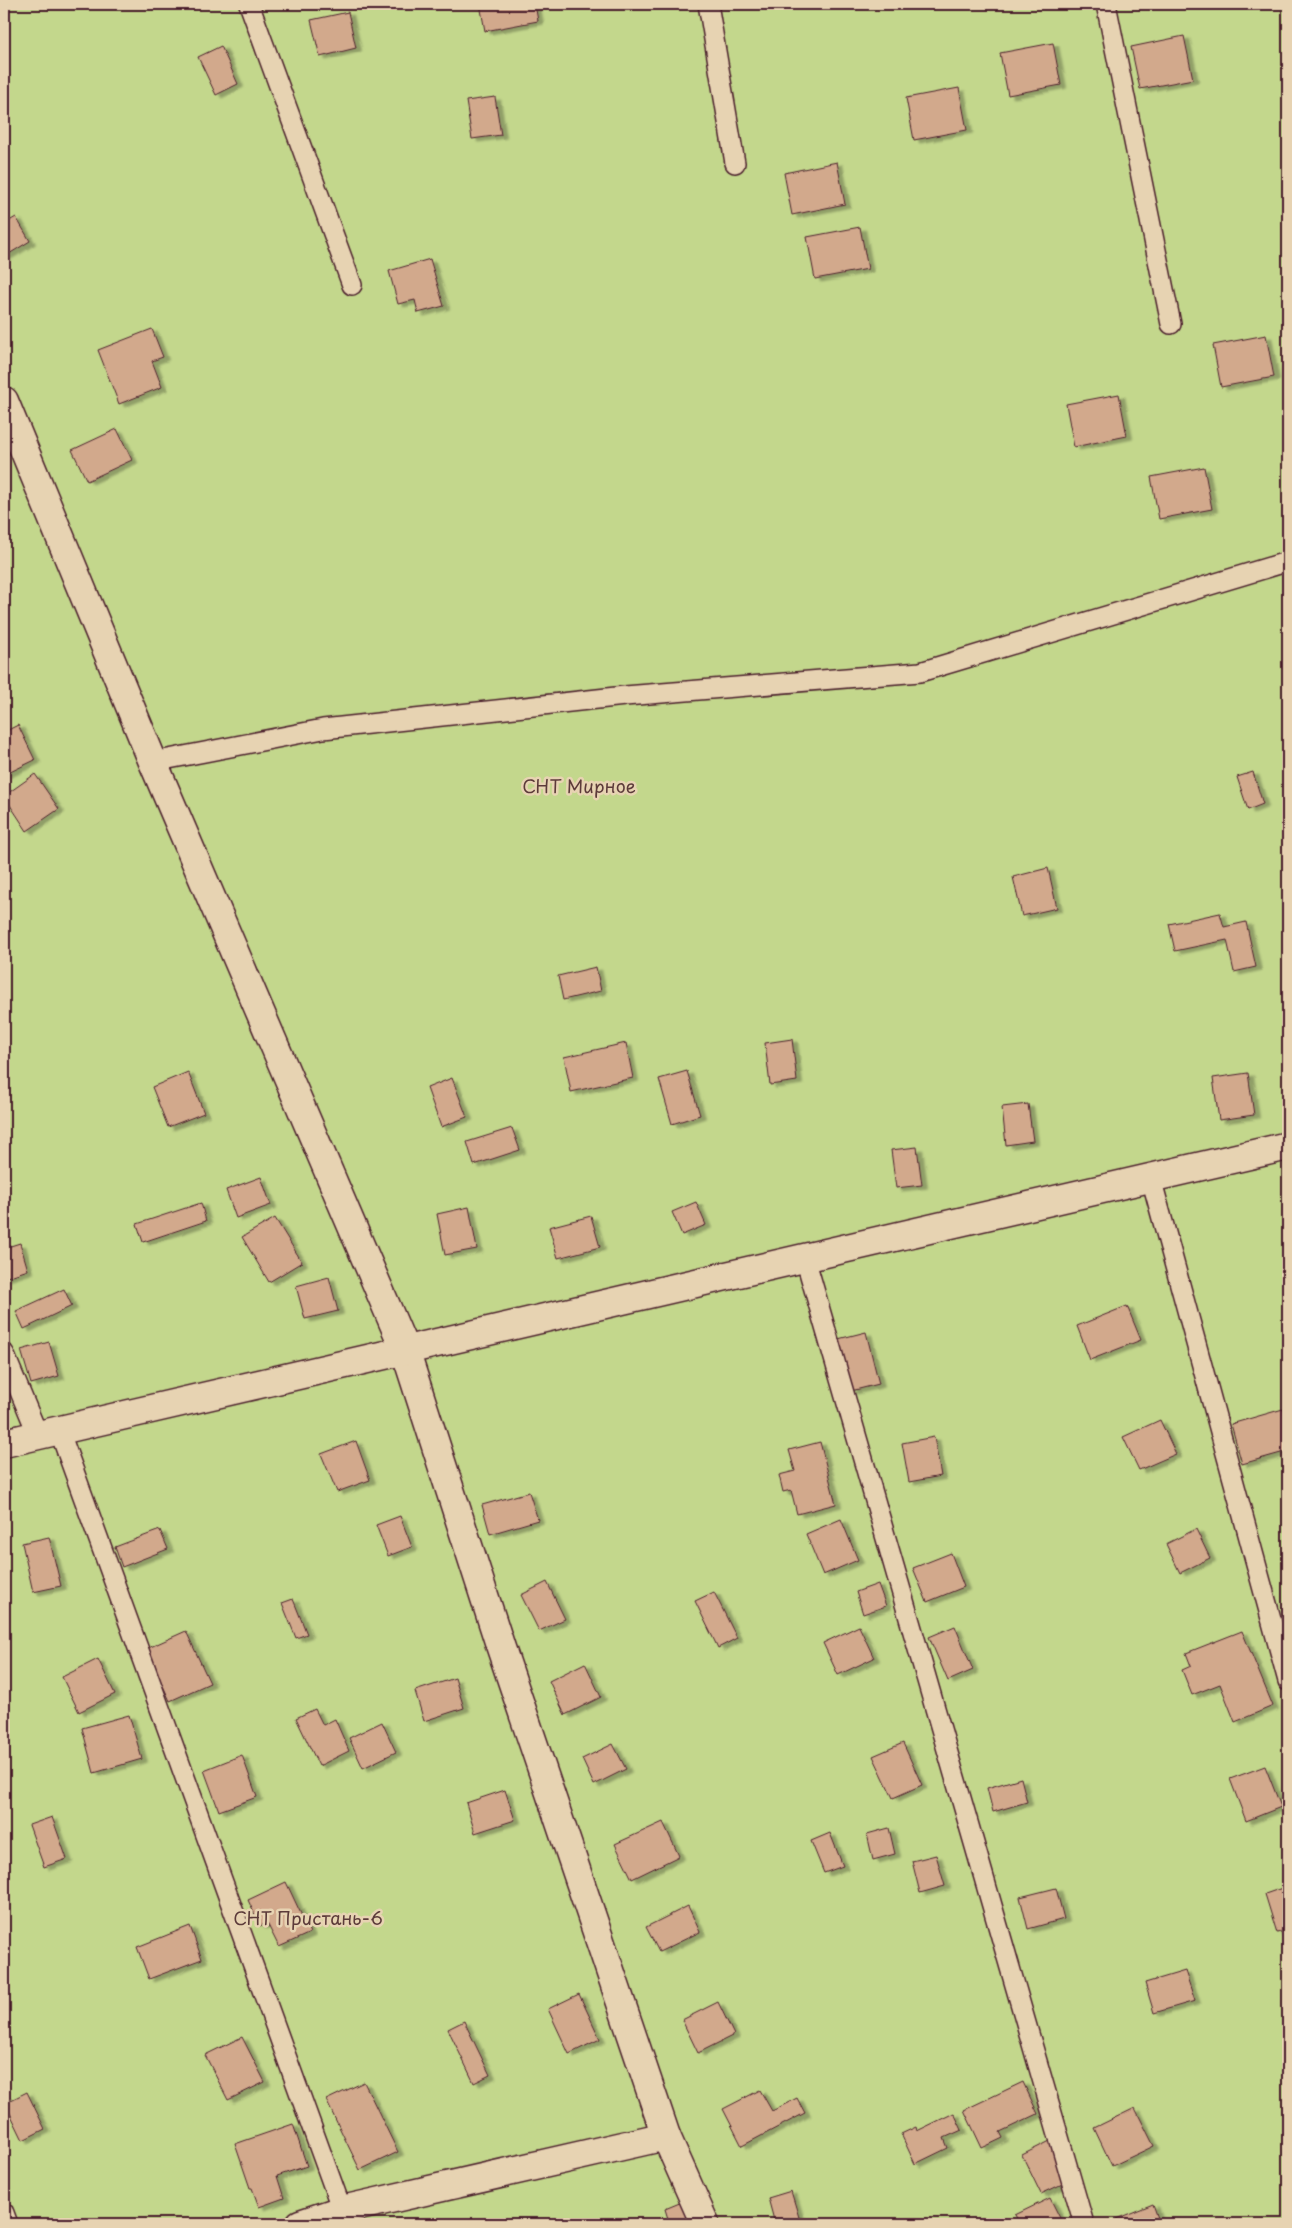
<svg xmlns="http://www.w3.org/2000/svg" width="1292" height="2228" viewBox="0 0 1292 2228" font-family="'Playpen Sans',sans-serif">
	<defs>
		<filter id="shadow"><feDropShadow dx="5.5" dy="3" stdDeviation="1" flood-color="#0004"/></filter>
	</defs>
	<rect width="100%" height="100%" fill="#ead2af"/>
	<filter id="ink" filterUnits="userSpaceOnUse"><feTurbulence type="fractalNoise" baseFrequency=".02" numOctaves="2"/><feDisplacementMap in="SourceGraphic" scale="10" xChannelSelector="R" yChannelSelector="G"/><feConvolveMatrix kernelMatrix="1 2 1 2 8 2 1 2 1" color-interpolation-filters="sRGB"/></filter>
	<g filter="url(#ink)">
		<rect fill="#c3d78c" stroke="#867b5c" x="4" y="4" width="1284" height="2220"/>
		<g fill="#d2a98c" stroke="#4a1f2b" filter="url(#shadow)">
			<path d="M480,4H535L538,21L485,31Z"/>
			<path d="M348,12L356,48L320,57L311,20Z"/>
			<path d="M1184,36L1193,79L1140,89L1131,47Z"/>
			<path d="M1053,43L1061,85L1008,95L1000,53Z"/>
			<path d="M221,46L238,84L216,95L198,57Z"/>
			<path d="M959,88L967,130L914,140L906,98Z"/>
			<path d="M495,97L501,135L472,139L466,101Z"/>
			<path d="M837,162L845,204L792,215L784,173Z"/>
			<path d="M16,217L30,241L4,257V224Z"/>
			<path d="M860,227L868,269L815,279L807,237Z"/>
			<path d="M430,259L444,306L418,313L415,300L398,304L389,271Z"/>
			<path d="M152,329L163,357L152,361L162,387L119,404L98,350Z"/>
			<path d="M1266,335L1274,377L1221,387L1213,345Z"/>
			<path d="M1119,394L1127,436L1074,447L1066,404Z"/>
			<path d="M117,429L132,460L87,481L72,450Z"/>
			<path d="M1204,467L1212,509L1159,519L1151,477Z"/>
			<path d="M18,725L35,760L4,775V745L9,742L4,732Z"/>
			<path d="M1253,772L1263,804L1248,810L1237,777Z"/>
			<path d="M35,774L59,809L27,831L4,796Z"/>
			<path d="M1048,868L1057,908L1022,916L1013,877Z"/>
			<path d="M1220,913L1224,927L1246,922L1256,967L1234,972L1227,940L1175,951L1169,924Z"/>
			<path d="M596,967L601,991L563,1000L558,976Z"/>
			<path d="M792,1039L797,1081L770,1085L765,1043Z"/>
			<path d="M626,1043L633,1078L571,1092L564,1057Z"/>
			<path d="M687,1071L700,1115L672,1124L659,1079Z"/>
			<path d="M188,1072L204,1113L168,1127L152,1087Z"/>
			<path d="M1248,1073L1254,1115L1219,1120L1213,1078Z"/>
			<path d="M452,1078L467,1117L441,1127L427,1088Z"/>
			<path d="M1028,1104L1033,1141L1006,1145L1002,1107Z"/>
			<path d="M512,1128L520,1150L474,1165L467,1142Z"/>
			<path d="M917,1147L922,1185L896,1188L891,1150Z"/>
			<path d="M261,1177L271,1205L236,1218L226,1190Z"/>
			<path d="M696,1202L706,1225L682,1235L672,1212Z"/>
			<path d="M201,1203L206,1221L143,1242L137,1224Z"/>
			<path d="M469,1207L477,1249L445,1255L437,1214Z"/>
			<path d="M591,1216L600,1247L558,1258L549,1227Z"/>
			<path d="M275,1218L302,1262L269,1282L242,1237Z"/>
			<path d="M20,1243L28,1270L4,1278V1248Z"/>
			<path d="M329,1277L338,1311L305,1319L296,1286Z"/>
			<path d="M64,1289L72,1306L24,1329L16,1311Z"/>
			<path d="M1127,1306L1141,1340L1090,1360L1077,1326Z"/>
			<path d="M866,1332L879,1384L851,1391L838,1339Z"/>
			<path d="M49,1342L59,1376L31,1384L21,1350Z"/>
			<path d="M1283,1409L1288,1426V1451L1242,1464L1231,1424Z"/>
			<path d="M1160,1420L1176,1454L1139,1470L1123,1437Z"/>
			<path d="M934,1437L941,1476L909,1482L902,1443Z"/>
			<path d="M356,1441L370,1480L337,1492L321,1454Z"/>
			<path d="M820,1442L836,1504L797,1514L791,1490L783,1492L779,1475L795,1471L789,1450Z"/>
			<path d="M529,1492L538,1520L490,1534L482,1505Z"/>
			<path d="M400,1516L412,1547L388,1556L376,1525Z"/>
			<path d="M841,1519L858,1560L823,1575L806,1534Z"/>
			<path d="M1196,1529L1210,1558L1180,1573L1166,1544Z"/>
			<path d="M160,1530L168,1549L122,1567L115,1547Z"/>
			<path d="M49,1537L61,1586L33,1592L22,1543Z"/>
			<path d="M951,1553L964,1587L927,1602L913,1568Z"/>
			<path d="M547,1582L565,1619L539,1631L521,1595Z"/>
			<path d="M878,1584L886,1606L863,1614L856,1592Z"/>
			<path d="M714,1592L737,1638L718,1648L695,1601Z"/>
			<path d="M293,1599L307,1634L296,1638L282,1603Z"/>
			<path d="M859,1626L874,1658L838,1675L823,1643Z"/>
			<path d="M955,1626L973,1670L948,1681L929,1637Z"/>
			<path d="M186,1631L210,1683L170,1701L146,1649Z"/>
			<path d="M1242,1631L1273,1706L1235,1722L1220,1684L1192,1695L1182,1670L1191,1666L1186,1653Z"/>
			<path d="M98,1659L115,1694L79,1712L62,1677Z"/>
			<path d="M585,1663L601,1697L565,1715L549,1681Z"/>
			<path d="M455,1678L464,1708L424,1721L415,1691Z"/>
			<path d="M315,1709L323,1725L335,1719L349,1751L319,1766L296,1718Z"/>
			<path d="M129,1715L142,1759L94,1773L82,1728Z"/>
			<path d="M382,1722L396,1752L363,1768L349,1738Z"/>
			<path d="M903,1743L922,1785L893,1798L873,1756Z"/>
			<path d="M613,1744L626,1769L594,1785L582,1759Z"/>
			<path d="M242,1755L257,1797L219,1811L204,1770Z"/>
			<path d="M1265,1766L1281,1807L1246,1821L1230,1779Z"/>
			<path d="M1021,1778L1027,1802L993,1812L987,1788Z"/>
			<path d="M505,1790L515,1820L475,1833L466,1803Z"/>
			<path d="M52,1817L67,1859L44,1867L29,1825Z"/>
			<path d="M663,1822L679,1856L632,1879L615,1844Z"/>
			<path d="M889,1828L895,1854L873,1860L867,1834Z"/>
			<path d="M830,1833L843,1866L824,1873L811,1841Z"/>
			<path d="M936,1855L945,1886L920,1893L912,1861Z"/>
			<path d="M286,1882L310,1933L279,1947L267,1923L260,1926L248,1900Z"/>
			<path d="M1288,1886V1930L1277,1933L1265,1894Z"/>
			<path d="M1056,1888L1064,1919L1028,1929L1020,1897Z"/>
			<path d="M688,1906L700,1932L659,1952L646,1927Z"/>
			<path d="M190,1926L202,1959L149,1979L137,1947Z"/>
			<path d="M1185,1971L1195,2001L1154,2013L1145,1983Z"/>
			<path d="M579,1994L600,2039L569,2054L548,2009Z"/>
			<path d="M718,2002L734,2035L698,2053L682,2020Z"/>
			<path d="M464,2021L490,2075L474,2083L448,2029Z"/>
			<path d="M242,2037L265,2082L228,2100L205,2055Z"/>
			<path d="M364,2082L398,2152L360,2170L326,2100Z"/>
			<path d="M1023,2082L1038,2114L1000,2132L1003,2138L982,2148L964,2110Z"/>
			<path d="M760,2090L772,2111L797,2098L805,2113L742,2146L723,2109Z"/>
			<path d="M27,2092L45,2129L23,2140L5,2103Z"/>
			<path d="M1135,2108L1154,2146L1112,2166L1094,2128Z"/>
			<path d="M954,2113L962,2130L944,2138L948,2148L915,2164L901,2134L916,2127L917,2131Z"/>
			<path d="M293,2124L307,2166L277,2176L284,2198L259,2207L252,2188H250L235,2144Z"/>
			<path d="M1054,2139L1073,2179L1041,2194L1022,2155Z"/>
			<path d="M791,2191L801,2224H775L768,2198Z"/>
			<path d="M1050,2198L1063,2224H1020L1015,2215Z"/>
			<path d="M682,2202L691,2224H664L669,2222L665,2209Z"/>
			<path d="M1153,2204L1160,2224H1118L1116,2219Z"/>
		</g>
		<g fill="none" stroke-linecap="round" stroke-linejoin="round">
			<defs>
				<g id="lane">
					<path d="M249,4L352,285"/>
					<path d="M708,4L735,163"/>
					<path d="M1106,4L1171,324"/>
					<path d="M153,762L323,729L625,696L920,672L1283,563"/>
					<path d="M1151,1178L1288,1681"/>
					<path d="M805,1258L1084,2224"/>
					<path d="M4,1353L38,1435"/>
					<path d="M59,1430L347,2224"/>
					<path d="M4,2213L8,2224"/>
				</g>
				<g id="street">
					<path d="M4,401L153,762L405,1350L501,1648L666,2136"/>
					<path d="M4,1443L1288,1146"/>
					<path d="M300,2224L342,2210L666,2136L705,2224"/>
				</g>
			</defs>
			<use href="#lane" stroke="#4a1f2b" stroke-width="22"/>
			<use href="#street" stroke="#4a1f2b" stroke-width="31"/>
			<use href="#lane" stroke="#e7d3b2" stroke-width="19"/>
			<use href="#street" stroke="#e7d3b2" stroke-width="28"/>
		</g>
	</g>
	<g text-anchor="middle" stroke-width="5" stroke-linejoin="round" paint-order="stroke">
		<g font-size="18" fill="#5c3b3a" stroke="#e7d3b2">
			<text x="579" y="793">СНТ Мирное</text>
			<text x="308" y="1925">СНТ Пристань-6</text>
		</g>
	</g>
	<rect width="1292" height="2228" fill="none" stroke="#e7d3b2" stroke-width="20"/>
	<rect x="10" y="10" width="1272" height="2208" fill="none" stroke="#4a1f2b" stroke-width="2" filter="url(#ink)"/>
</svg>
